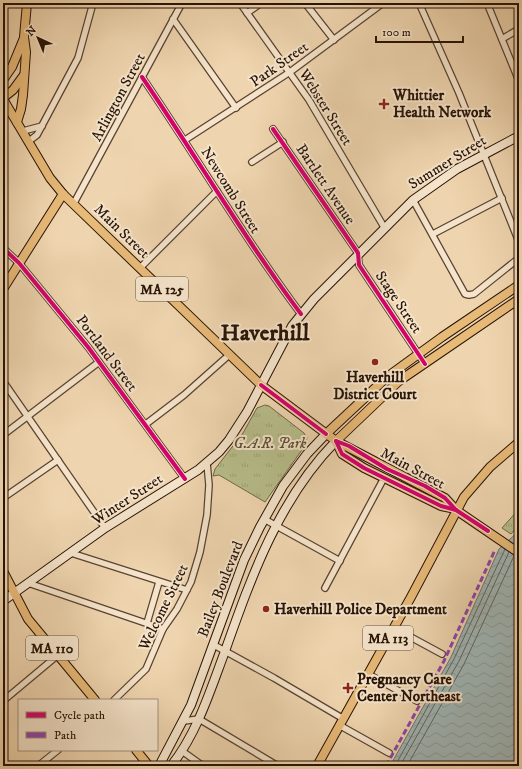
<svg xmlns="http://www.w3.org/2000/svg" width="522" height="769" viewBox="0 0 522 769" font-family="'IM FELL DW Pica',serif">
	<defs>
		<pattern id="grass-tufts" width="24" height="20" patternUnits="userSpaceOnUse"><rect width="24" height="20" fill="#b7be8c"/><path d="M3 7l-1-3M5 7V3M7 7l1-3M15 17l-1-3M17 17v-4M19 17l1-3" fill="none" stroke="#9da277"/></pattern>
		<pattern id="water-waves" width="16" height="10" patternUnits="userSpaceOnUse"><rect width="16" height="10" fill="#9fb6b6"/><path d="M0 5q4-4 8 0t8 0" fill="none" stroke="#899b9b"/></pattern>
	</defs>
	<rect width="100%" height="100%" fill="#efd5af"/>
	<filter id="stains"><feTurbulence type="fractalNoise" baseFrequency=".005" numOctaves="4"/><feColorMatrix values="0 0 0 0 .2 0 0 0 0 .09 0 0 0 0 .02 0 0 0 .5 -.17"/></filter>
	<radialGradient id="worn" r=".72"><stop offset=".6" stop-color="#630" stop-opacity="0"/><stop offset="1" stop-color="#630" stop-opacity=".3"/></radialGradient>
	<g fill="url(#grass-tufts)" stroke="#6e6848">
		<path d="M265,405L269,406L304,433L307,438L304,447L265,502L219,475L213,476L215,469L243,433L257,408Z"/>
		<path d="M519,509V525L511,534L502,528Z"/>
	</g>
	<path fill="url(#water-waves)" stroke="#6f746f" d="M519,531V766H390L451,657L499,549Z"/>
	<g fill="none" stroke-linecap="round" stroke-linejoin="round">
		<g stroke="#62645e" stroke-width="1">
			<path d="M395,766L454,659L505,549"/>
			<path d="M400,766L459,661L509,552"/>
			<path d="M407,766L464,664L514,556"/>
		</g>
		<defs>
			<g id="street">
				<path d="M240,3L309,100L384,227"/>
				<path d="M305,3L334,40"/>
				<path d="M419,3L459,93L519,242"/>
				<path d="M487,3L519,81"/>
				<path d="M247,13L261,3"/>
				<path d="M173,19L236,108"/>
				<path d="M502,39L519,29"/>
				<path d="M142,77C196,156 244,238 301,314"/>
				<path d="M273,129L358,253L359,265L425,364"/>
				<path d="M23,131L42,126"/>
				<path d="M185,140L290,72L383,3"/>
				<path d="M29,141L37,135L78,58L93,3"/>
				<path d="M252,162L283,142"/>
				<path d="M413,200L465,294L469,295L474,294L519,258"/>
				<path d="M74,203L182,3"/>
				<path d="M433,234L502,198"/>
				<path d="M3,248L19,263L88,347L185,479"/>
				<path d="M140,268L217,191"/>
				<path d="M3,381L105,528"/>
				<path d="M146,424L184,395L229,355"/>
				<path d="M3,435L99,362"/>
				<path d="M3,498L58,460"/>
				<path d="M264,519L340,561"/>
				<path d="M71,553L187,590"/>
				<path d="M28,583L163,629"/>
				<path d="M325,588L384,478"/>
				<path d="M147,623L159,582"/>
				<path d="M394,628L442,654"/>
				<path d="M214,645L274,678L342,718"/>
				<path d="M368,674L417,701"/>
				<path d="M114,700L146,669L163,629L177,609L191,582L200,552L207,515L209,485L207,463"/>
				<path d="M3,701L58,655"/>
				<path d="M184,721L199,719L278,766"/>
				<path d="M339,725L389,753"/>
				<path d="M182,751L203,766"/>
				<path d="M38,766L58,750"/>
			</g>
			<g id="secondary">
				<path d="M3,601L105,528L198,470L219,452L229,440L247,412L292,326L314,299L413,200L457,169L519,136"/>
				<path d="M159,766L191,705L244,560L260,527L283,486L307,454L326,434"/>
				<path d="M171,766C197,733 209,694 224,654C251,578 278,500 336,441"/>
			</g>
			<g id="primary">
				<path d="M3,80L12,67L24,38"/>
				<path d="M3,98L13,90L24,75"/>
				<path d="M3,99L50,178L63,194L261,385L336,441L445,498L456,510L519,553"/>
				<path d="M17,122L21,109L23,95L26,52L24,37L27,3"/>
				<path d="M3,289L63,194"/>
				<path d="M326,434L387,377L442,337L519,285"/>
				<path d="M336,441L399,381L519,299"/>
				<path d="M336,441L342,454L364,468L441,506L456,509"/>
				<path d="M3,571L28,619L95,700"/>
				<path d="M136,750L149,766"/>
				<path d="M317,766L411,597L464,497L490,467L519,442"/>
			</g>
		</defs>
		<use href="#street" stroke="#584330" stroke-width="8"/>
		<use href="#secondary" stroke="#261205" stroke-width="10"/>
		<use href="#primary" stroke="#261205" stroke-width="10"/>
		<use href="#street" stroke="#f5e4cb" stroke-width="5.5"/>
		<use href="#secondary" stroke="#f5e4cb" stroke-width="8"/>
		<use href="#primary" stroke="#e8ba78" stroke-width="8"/>
		<path stroke="#8e44ad" stroke-width="3" stroke-dasharray="6 3" stroke-linecap="butt" d="M386,766L444,661L495,550"/>
		<defs>
			<g id="cycleway">
				<path d="M142,77C196,156 244,238 301,314"/>
				<path d="M273,129L358,253L359,265L425,364"/>
				<path d="M3,248L19,263L88,347L185,479"/>
				<path d="M261,385L326,434"/>
				<path d="M336,441L349,446L387,469L425,486L445,498L456,510L488,531"/>
				<path d="M336,441L342,454L364,468L441,506L456,510"/>
			</g>
		</defs>
		<use href="#cycleway" stroke="#f5e4cb" stroke-width="6"/>
		<use href="#cycleway" stroke="#d6006c" stroke-width="4"/>
	</g>
	<g fill="#8f2418" stroke="#f5e4cb" stroke-width="1.5">
		<path d="M382 98h4v4h4v4h-4v4h-4v-4h-4v-4h4z"/>
		<circle cx="375" cy="362" r="4"/>
		<circle cx="266" cy="609" r="4"/>
		<path d="M346 682h4v4h4v4h-4v4h-4v-4h-4v-4h4z"/>
	</g>
	<g text-anchor="middle" stroke-width="4" stroke-linejoin="round" paint-order="stroke">
		<g fill="#f5e4cb" stroke="#645140" stroke-width="1">
			<rect x="136" y="277" width="52" height="24" rx="3"/>
			<rect x="363" y="626" width="50" height="24" rx="3"/>
			<rect x="26" y="636" width="52" height="24" rx="3"/>
		</g>
		<g font-size="14" font-weight="bold" fill="#261205">
			<text x="162" y="294">MA 125</text>
			<text x="388" y="643">MA 113</text>
			<text x="52" y="653">MA 110</text>
		</g>
		<g font-size="15" fill="#261205" stroke="#f5e4cb">
			<text transform="translate(279 64) rotate(-35)" y="5">Park Street</text>
			<text transform="translate(118 97) rotate(-62)" y="5">Arlington Street</text>
			<text transform="translate(326 107) rotate(58)" y="5">Webster Street</text>
			<text transform="translate(447 162) rotate(-32)" y="5">Summer Street</text>
			<text transform="translate(326 184) rotate(56)" y="5">Bartlett Avenue</text>
			<text transform="translate(231 190) rotate(58)" y="5">Newcomb Street</text>
			<text transform="translate(122 231) rotate(44)" y="5">Main Street</text>
			<text transform="translate(399 302) rotate(56)" y="5">Stage Street</text>
			<text transform="translate(107 353) rotate(53)" y="5">Portland Street</text>
			<text transform="translate(413 468) rotate(28)" y="5">Main Street</text>
			<text transform="translate(127 499) rotate(-33)" y="5">Winter Street</text>
			<text transform="translate(220 589) rotate(-69)" y="5">Bailey Boulevard</text>
			<text transform="translate(163 607) rotate(-64)" y="5">Welcome Street</text>
		</g>
		<g font-size="15" font-weight="bold" fill="#261205" stroke="#f5e4cb" text-anchor="start">
			<text x="393" y="100">Whittier<tspan x="393" dy="17">Health Network</tspan></text>
			<text x="375" y="382" text-anchor="middle">Haverhill<tspan x="375" dy="17">District Court</tspan></text>
			<text x="274" y="614">Haverhill Police Department</text>
			<text x="357" y="684">Pregnancy Care<tspan x="357" dy="17">Center Northeast</tspan></text>
		</g>
		<g font-size="15" font-style="italic" fill="#594e34" stroke="#f5e4cb">
			<text x="270" y="448">G.A.R. Park</text>
		</g>
		<g font-size="23" font-weight="bold" fill="#261205" stroke="#f5e4cb">
			<text x="265" y="340">Haverhill</text>
		</g>
	</g>
	<rect width="522" height="769" fill="none" stroke="#efd5af" stroke-width="16"/>
	<rect x="4" y="4" width="514" height="761" fill="none" stroke="#261205" stroke-width="2"/>
	<rect x="8" y="8" width="506" height="753" fill="none" stroke="#261205"/>
	<rect x="18" y="699" width="140" height="52" fill="#f5e4cb" stroke="#a2907c"/>
	<rect x="26" y="712" width="20" height="6" fill="#d6006c" stroke="#a2907c"/>
	<text x="54" y="719" font-size="12" fill="#261205">Cycle path</text>
	<rect x="26" y="732" width="20" height="6" fill="#8e44ad" stroke="#a2907c"/>
	<text x="54" y="739" font-size="12" fill="#261205">Path</text>
	<g transform="translate(38 38) rotate(316)" stroke="#f5e4cb" stroke-width="3" paint-order="stroke">
	<path d="M0-3L7 15L0 10L-7 15Z" fill="#261205"/>
	<text y="-6" font-size="11" font-weight="bold" text-anchor="middle" fill="#261205">N</text>
	</g>
	<path d="M376 36v6h87v-6" fill="none" stroke="#261205" stroke-width="2"/>
	<text x="382" y="36" font-size="12" fill="#261205" stroke="#f5e4cb" stroke-width="3" paint-order="stroke">100 m</text>
	<rect width="100%" height="100%" filter="url(#stains)"/>
	<rect width="100%" height="100%" fill="url(#worn)"/>
</svg>
